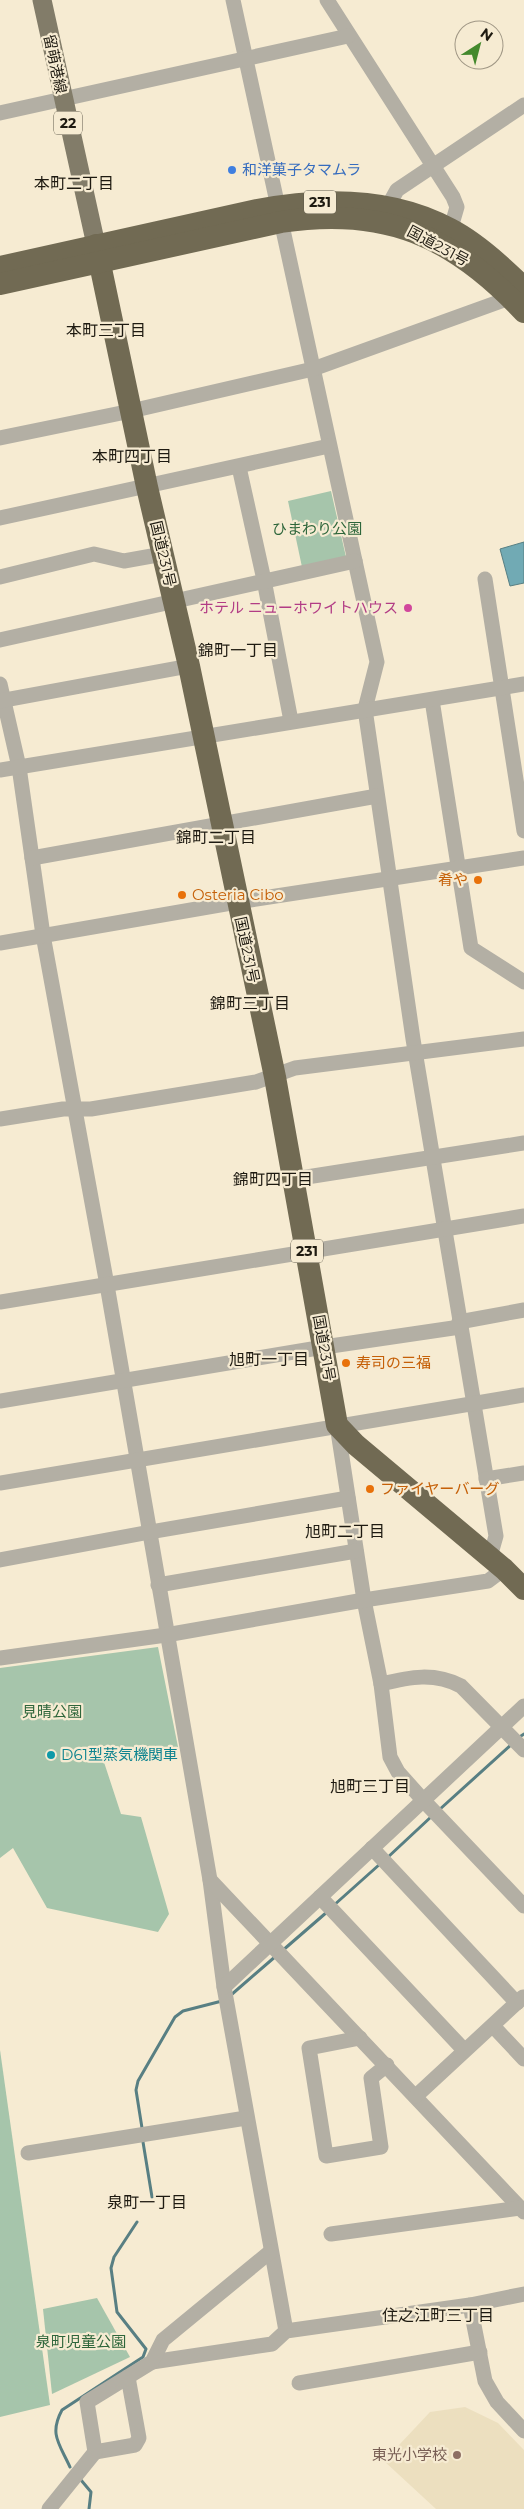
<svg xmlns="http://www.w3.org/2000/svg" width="524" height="2509" viewBox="0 0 524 2509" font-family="Montserrat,'Noto Sans JP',sans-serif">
	<rect width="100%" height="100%" fill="#f6ebd2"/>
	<path fill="#ecdfbf" d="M465,2407L498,2423L524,2450V2509H436L384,2461L430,2412Z"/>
	<g fill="#a6c5ab">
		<path d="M331,491L346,557L302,567L288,501Z"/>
		<path d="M158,1647L178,1747L101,1753L121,1814L141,1817L169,1914L158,1932L47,1908L13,1848L0,1858V1668Z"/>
		<path d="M0,2050L50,2405L0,2417Z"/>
		<path d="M97,2298L130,2357L52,2394L43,2309Z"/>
	</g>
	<path fill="#71aab4" stroke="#587f83" d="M524,542V583L510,586L500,549Z"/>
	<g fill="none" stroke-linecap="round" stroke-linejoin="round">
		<g stroke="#587f83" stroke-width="3">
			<path d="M518,1738L524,1734"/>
			<path d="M439,1810L512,1744"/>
			<path d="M387,1858L432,1816"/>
			<path d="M333,1906L380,1864"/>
			<path d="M282,1951L327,1912"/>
			<path d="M231,1995L276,1956"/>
			<path d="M142,2128L136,2090L138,2081L175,2017L183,2011L222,2001"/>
			<path d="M143,2142L152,2197"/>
			<path d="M70,2467C59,2443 49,2434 62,2410L143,2357L146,2349L117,2312L111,2268L114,2257L137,2222"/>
			<path d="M81,2480L91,2492L89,2509"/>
		</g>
		<g stroke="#b3afa4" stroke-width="15">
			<path d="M233,0L377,662L365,709L413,1039L496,1536L490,1557"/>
			<path d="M327,0L453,197L457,207L448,238"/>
			<path d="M0,113L348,36"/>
			<path d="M387,208L397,190L524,105"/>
			<path d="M0,438L131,411L313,369L518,295"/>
			<path d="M239,467L264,580L291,721"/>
			<path d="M0,518L329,446"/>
			<path d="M0,577L94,554L124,561L163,554"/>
			<path d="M485,579L524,831"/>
			<path d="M0,640L355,561"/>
			<path d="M0,684L19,767L43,935L107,1285L210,1880L224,1987L286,2331"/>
			<path d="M432,700L471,948L524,982"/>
			<path d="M0,701L189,666"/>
			<path d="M0,770L524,684"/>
			<path d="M32,858L377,796"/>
			<path d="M0,943L237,902L524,858"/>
			<path d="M0,1119L63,1109H91L256,1082L295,1068L524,1039"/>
			<path d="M294,1179L524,1143"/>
			<path d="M0,1302L524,1216"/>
			<path d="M459,1322L524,1310"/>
			<path d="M0,1401L324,1347L460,1327"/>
			<path d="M337,1425L364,1600L381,1684L390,1757L398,1772L423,1800L524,1906"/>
			<path d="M486,1479L524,1473"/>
			<path d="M0,1483L524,1395"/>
			<path d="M0,1560L150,1532L348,1498"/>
			<path d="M158,1585L356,1551"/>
			<path d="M0,1658L166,1635L364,1600L488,1581L504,1569"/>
			<path d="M381,1684C410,1677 434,1672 461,1686L524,1750"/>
			<path d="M372,1848L517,2003"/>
			<path d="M210,1880L524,2212"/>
			<path d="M320,1897L464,2050"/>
			<path d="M224,1987L524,1706"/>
			<path d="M493,2026L524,2059"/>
			<path d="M360,2038L309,2048L326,2156L381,2147L371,2078L387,2065"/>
			<path d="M416,2096L523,1997"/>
			<path d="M28,2153L246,2118"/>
			<path d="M331,2234L520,2208"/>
			<path d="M470,2305L485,2381L497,2402L524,2431"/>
			<path d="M152,2362L272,2344L286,2331L470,2305L524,2294"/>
			<path d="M299,2383L480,2352"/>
			<path d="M95,2452L135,2445L139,2438L128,2377"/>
			<path d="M49,2509L95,2452L87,2402L152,2362L163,2340L270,2252"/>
		</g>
		<path stroke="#827c69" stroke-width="19" d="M42,0L96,245"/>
		<g stroke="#716a53" stroke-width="22">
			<path d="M96,245L147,487L189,666L275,1077L337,1425L356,1445L504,1569L524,1589"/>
			<path d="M0,267L257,210C320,198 391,197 450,229C477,243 502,266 524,288"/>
			<path d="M0,284L281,222C385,206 453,236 524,312"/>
		</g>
	</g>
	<circle fill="#3f7fe0" stroke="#f6ebd2" stroke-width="2" cx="232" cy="170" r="5"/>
	<circle fill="#d1479c" stroke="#f6ebd2" stroke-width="2" cx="408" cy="608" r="5"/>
	<g fill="#e8710a" stroke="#f6ebd2" stroke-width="2">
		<circle cx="478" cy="880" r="5"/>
		<circle cx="182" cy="895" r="5"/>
		<circle cx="346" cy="1363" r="5"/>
		<circle cx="370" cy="1489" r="5"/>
	</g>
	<circle fill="#0f9aa8" stroke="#f6ebd2" stroke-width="2" cx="51" cy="1755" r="5"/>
	<circle fill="#8d6e63" stroke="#f6ebd2" stroke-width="2" cx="457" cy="2455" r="5"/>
	<g text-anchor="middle" stroke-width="4.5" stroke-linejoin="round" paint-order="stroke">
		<g fill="#f6ebd2" stroke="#5f594b" stroke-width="1">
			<rect x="54" y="111.5" width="28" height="23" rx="4"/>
			<rect x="304" y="190.5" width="32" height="23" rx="4"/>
			<rect x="291" y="1239.5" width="32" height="23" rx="4"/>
		</g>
		<g font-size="14" font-weight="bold" fill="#1e1a11">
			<text x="68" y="128">22</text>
			<text x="320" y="207">231</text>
			<text x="307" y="1256">231</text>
		</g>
		<g font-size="15" fill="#1e1a11" stroke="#f6ebd2">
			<text transform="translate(55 64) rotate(78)" y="5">留萌港線</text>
			<text transform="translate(438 246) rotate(28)" y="5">国道231号</text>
			<text transform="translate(163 554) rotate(77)" y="5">国道231号</text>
			<text transform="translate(247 950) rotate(78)" y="5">国道231号</text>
			<text transform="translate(324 1348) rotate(80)" y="5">国道231号</text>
		</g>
		<g font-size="15" fill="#366cbe" stroke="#f6ebd2" text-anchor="start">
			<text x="242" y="175">和洋菓子タマムラ</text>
		</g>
		<g font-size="15" fill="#2e663b" stroke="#f6ebd2">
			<text x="317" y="534">ひまわり公園</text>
			<text x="52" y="1717">見晴公園</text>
			<text x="81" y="2347">泉町児童公園</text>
		</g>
		<g font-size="15" fill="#b23c85" stroke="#f6ebd2" text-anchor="end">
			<text x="398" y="613">ホテル ニューホワイトハウス</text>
		</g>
		<g font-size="15" fill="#c56008" stroke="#f6ebd2" text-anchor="start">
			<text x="468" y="885" text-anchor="end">肴や</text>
			<text x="192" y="900">Osteria Cibo</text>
			<text x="356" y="1368">寿司の三福</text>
			<text x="380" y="1494">ファイヤーバーグ</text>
		</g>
		<g font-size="15" fill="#0d838f" stroke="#f6ebd2" text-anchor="start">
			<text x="61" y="1760">D61型蒸気機関車</text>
		</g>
		<g font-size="15" fill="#785e54" stroke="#f6ebd2" text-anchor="end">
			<text x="447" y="2460">東光小学校</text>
		</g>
		<g font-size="16" fill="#1e1a11" stroke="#f6ebd2">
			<text x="74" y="189">本町二丁目</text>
			<text x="106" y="336">本町三丁目</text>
			<text x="132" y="462">本町四丁目</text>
			<text x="238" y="656">錦町一丁目</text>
			<text x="216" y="843">錦町二丁目</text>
			<text x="250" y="1009">錦町三丁目</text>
			<text x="273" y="1185">錦町四丁目</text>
			<text x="269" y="1365">旭町一丁目</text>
			<text x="345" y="1537">旭町二丁目</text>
			<text x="370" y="1792">旭町三丁目</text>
			<text x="147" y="2208">泉町一丁目</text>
			<text x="438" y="2321">住之江町三丁目</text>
		</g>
	</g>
	<g transform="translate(479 45) rotate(36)"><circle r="24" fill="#f6ebd2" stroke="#a09785"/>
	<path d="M0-4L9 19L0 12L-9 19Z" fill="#44892d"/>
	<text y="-8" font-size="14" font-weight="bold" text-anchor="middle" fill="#1e1a11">N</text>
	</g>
</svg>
